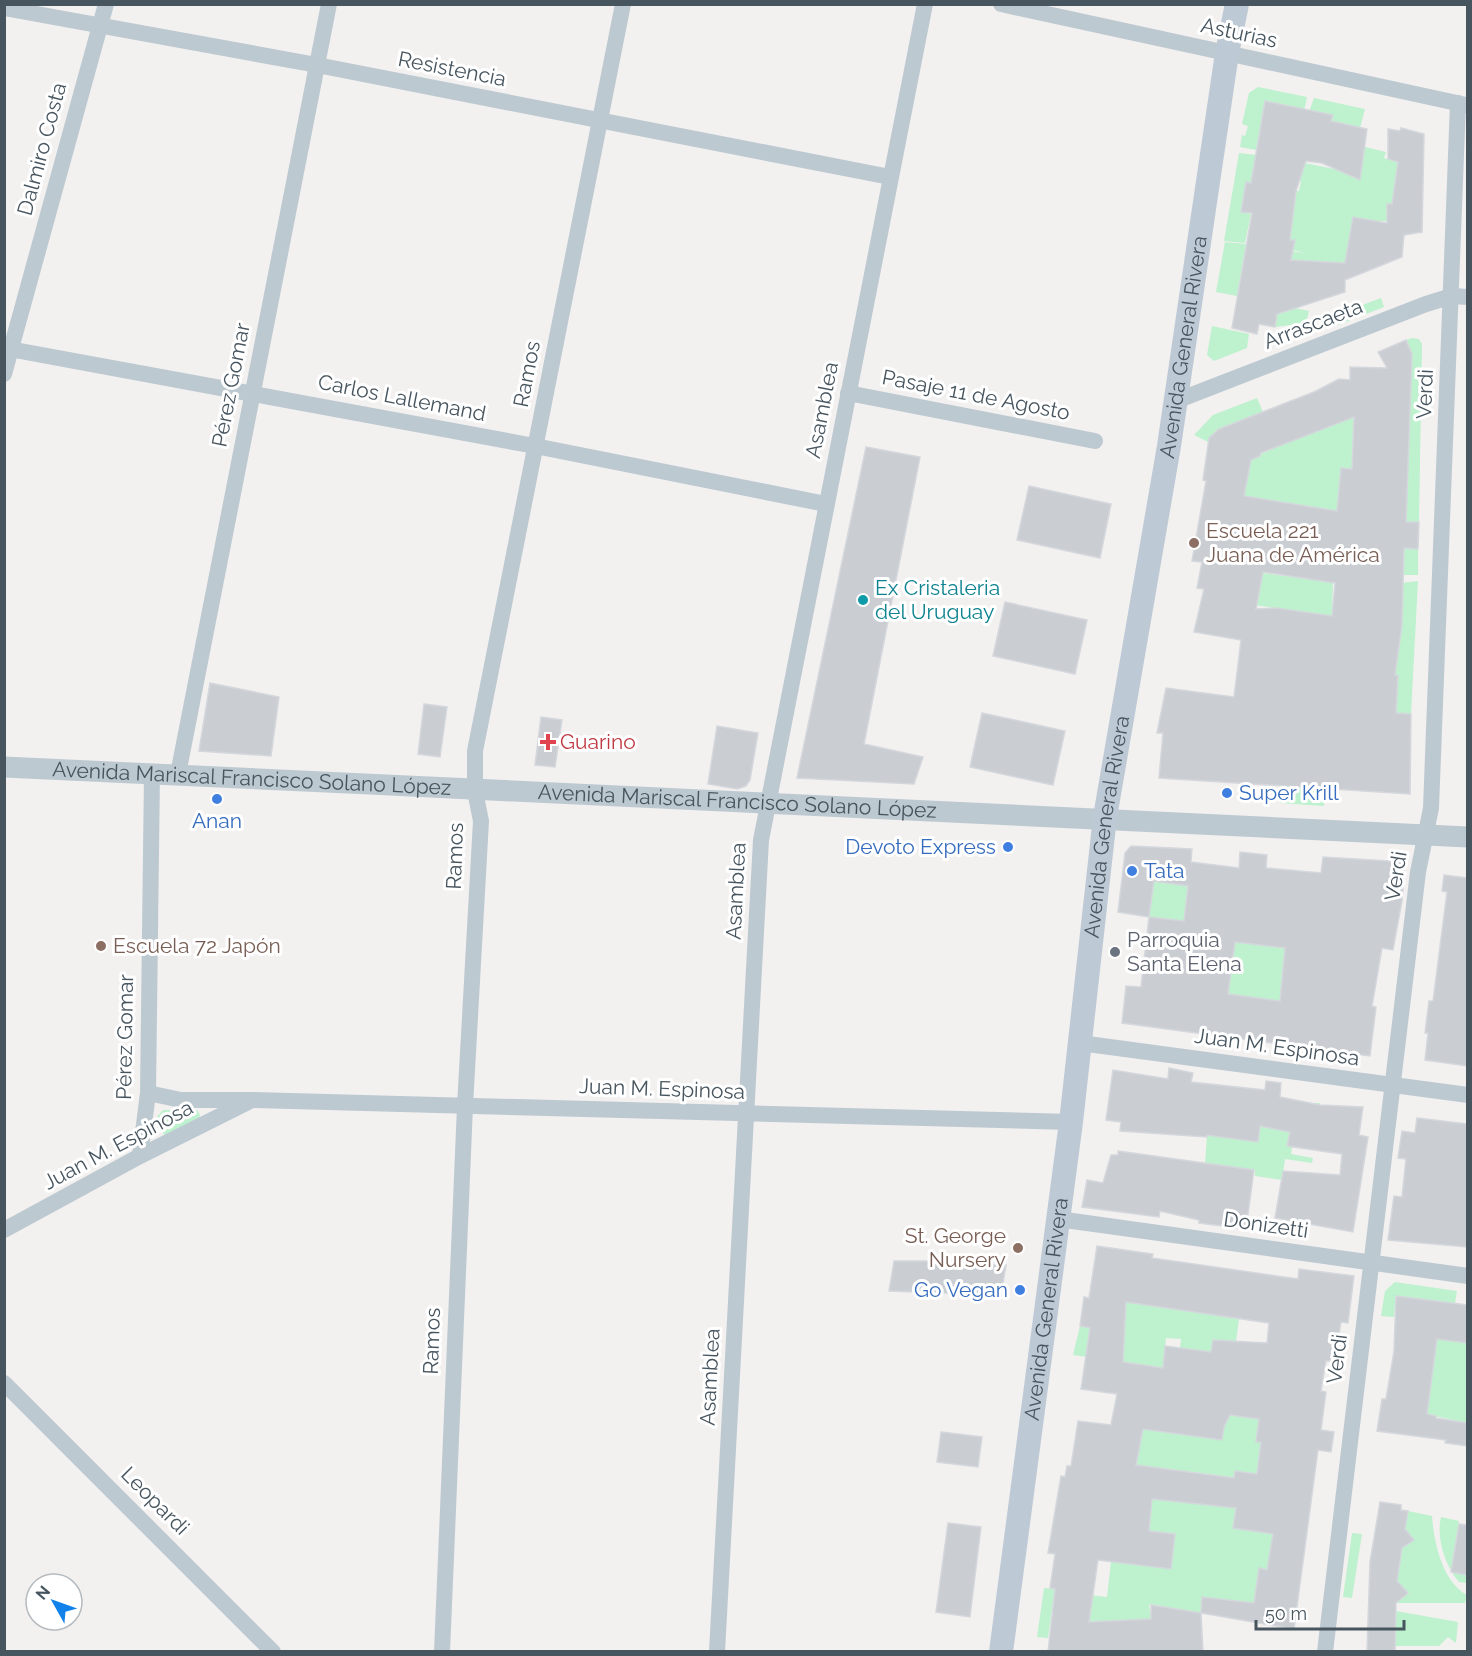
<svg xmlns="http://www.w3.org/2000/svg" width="1472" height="1656" viewBox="0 0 1472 1656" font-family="Raleway,sans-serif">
	<rect width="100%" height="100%" fill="#f3f0f0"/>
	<g fill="#bef1cd">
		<path d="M1258,87L1307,97L1304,111L1265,101L1256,150L1240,147L1242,135L1245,136L1248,126L1242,124L1249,93Z"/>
		<path d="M1314,98L1365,109L1360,128L1331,121L1333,115L1309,112Z"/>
		<path d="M1357,145L1386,152L1384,158L1398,162L1392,204H1387V221H1379L1378,228L1353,218L1350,239L1356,258L1345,257V263L1315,261L1297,308L1290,307L1309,311L1306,323L1275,327L1282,278L1270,248L1305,253L1293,250L1295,240H1288L1295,203L1286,201L1289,190L1299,191L1301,181L1295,180L1300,162L1334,169L1338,156Z"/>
		<path d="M1239,153L1257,155L1251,183H1246L1241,212L1251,214L1245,243L1224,241Z"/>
		<path d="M1225,242L1246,244L1237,296L1216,292Z"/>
		<path d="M1381,298L1384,307L1338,325L1336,315Z"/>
		<path d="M1212,326L1249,334L1247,348L1214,361L1207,355Z"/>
		<path d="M1412,338L1419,339L1422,344L1419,522H1406L1412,354L1406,340Z"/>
		<path d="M1257,398L1263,412L1219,429L1208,442L1194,435L1213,415Z"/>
		<path d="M1342,417L1354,418L1353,445L1369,447L1350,474L1349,469L1342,468L1339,511L1244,496V462Z"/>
		<path d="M1404,548L1418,549V575H1402Z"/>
		<path d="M1263,573L1333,582L1332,616L1232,602L1258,595Z"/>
		<path d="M1418,581L1411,714L1396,713L1398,675H1392L1402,583Z"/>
		<path d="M1283,786L1326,789L1324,806L1280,803Z"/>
		<path d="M1154,881L1188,886L1184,921L1149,917Z"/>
		<path d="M1203,924L1256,945L1272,946L1286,937L1282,978L1306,981L1304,1005L1228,994L1235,944Z"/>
		<path d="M1308,1103H1320L1315,1139L1294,1137L1291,1154L1313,1158L1312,1163L1285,1159L1282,1180L1255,1176V1170L1205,1164L1207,1135L1258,1140L1260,1126Z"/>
		<path d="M163,1110H197L200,1115L199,1118L165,1135L157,1128V1117Z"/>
		<path d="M1395,1282L1457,1291L1455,1303L1396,1296L1394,1317L1381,1316L1385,1291Z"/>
		<path d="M1126,1302L1239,1319L1235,1349L1207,1374L1200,1373L1204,1351L1180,1348L1181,1339L1166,1338L1163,1368L1073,1355L1080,1326L1124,1332Z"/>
		<path d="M1439,1324L1450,1341L1467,1343V1423L1421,1413Z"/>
		<path d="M1231,1378L1259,1419L1257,1442H1261L1270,1475L1235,1471L1232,1492L1238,1493L1233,1528L1273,1534L1267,1570L1259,1569L1254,1603L1202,1597L1201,1613L1149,1604L1151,1619L1083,1625L1090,1595L1107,1597L1111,1561L1171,1569L1175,1535L1149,1531L1147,1499L1214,1505L1217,1475L1136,1465L1143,1429L1222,1440Z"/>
		<path d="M1408,1511L1432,1516C1434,1543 1442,1581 1467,1595L1465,1603H1396L1408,1593L1397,1581L1402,1548L1414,1540L1405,1529Z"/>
		<path d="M1441,1517L1459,1521L1451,1572L1467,1575V1583L1459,1582C1445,1565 1436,1539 1441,1517Z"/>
		<path d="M1352,1533L1362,1534L1352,1598L1343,1597Z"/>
		<path d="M1044,1588L1055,1589L1048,1638L1037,1637Z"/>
		<path d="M1396,1611L1458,1622L1456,1643L1448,1637L1439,1646H1395Z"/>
	</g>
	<g fill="#caced3" stroke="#d4d7dc" stroke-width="1.5" fill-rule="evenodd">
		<path d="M1265,101L1333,115L1331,121L1367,129L1360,180L1322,163L1306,161L1296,191L1290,240H1295L1291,260L1345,263L1353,217L1387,223V204H1392L1398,162L1388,159V129L1400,131L1401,128L1424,134L1422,232L1404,235L1402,257L1345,280V292L1277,314L1275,327L1259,324L1257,334L1232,328L1252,213L1241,212L1246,182L1251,183Z"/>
		<path d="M1406,340L1412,354L1406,522H1419L1418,549L1404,548L1402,625L1395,675H1398L1396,713L1411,714L1410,794L1159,778L1163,733H1157L1166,688L1234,697L1241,640L1194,632L1204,589L1197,588L1202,562L1192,561L1206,481L1203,480L1209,438L1219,429L1314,392L1339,379L1350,380V367L1387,368L1378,352ZM1354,417L1352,469L1341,468L1337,511L1244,496L1251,460L1260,456L1261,453ZM1263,572L1335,583L1332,616L1276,608L1256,609Z"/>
		<path d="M866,447L920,457L864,744L923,757L914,784L797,778Z"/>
		<path d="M1029,486L1111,504L1100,558L1017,540Z"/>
		<path d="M1005,602L1087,620L1075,674L993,656Z"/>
		<path d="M210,683L279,697L271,756L199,751Z"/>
		<path d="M424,704L447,707L440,757L418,754Z"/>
		<path d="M982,713L1065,731L1053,785L970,767Z"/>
		<path d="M541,717L562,720L555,767L535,765Z"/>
		<path d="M717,726L758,733L750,780L746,786L737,789L708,784Z"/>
		<path d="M1131,846L1192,849L1191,862L1239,868L1240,852L1267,855L1266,868L1321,873L1323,857L1405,862L1402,901L1393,950L1382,948L1372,1006L1376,1007L1370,1056L1122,1023L1126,986L1141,987L1149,917L1118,912L1125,853ZM1154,881L1188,886L1184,921L1149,917ZM1235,942L1285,948L1280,1001L1228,994Z"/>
		<path d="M1444,875L1467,878V1066L1425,1060L1428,1033H1425L1429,1001H1433L1447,892L1442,891Z"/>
		<path d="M1169,1068L1193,1073L1191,1082L1265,1090L1266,1081L1281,1083L1280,1097L1320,1105L1363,1107L1359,1135L1368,1137L1353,1232L1275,1218L1283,1171L1340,1175L1342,1154L1287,1146L1290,1132L1260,1126L1258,1142L1207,1135V1137L1120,1131L1121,1122L1106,1120L1113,1070L1168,1079Z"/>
		<path d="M1417,1118L1467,1124V1247L1388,1240L1394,1196L1402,1197L1406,1159L1398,1158L1402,1131L1415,1133Z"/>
		<path d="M1118,1151L1254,1170L1246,1229L1199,1223V1220L1160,1211L1159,1217L1082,1207L1087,1180L1103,1183L1111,1155H1118Z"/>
		<path d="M1097,1246L1153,1254L1152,1258L1298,1279L1299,1269L1354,1276L1348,1323L1341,1322L1336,1355L1332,1354L1331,1361H1326L1321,1391L1326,1392L1321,1430L1334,1432L1331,1452L1318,1450L1294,1629L1201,1613L1203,1652H1048L1055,1589L1050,1588L1055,1554L1048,1553L1061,1476L1065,1477L1067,1466H1071L1078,1421L1111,1425L1117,1394L1081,1389L1090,1328L1080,1326L1084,1297L1089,1298ZM1126,1302L1269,1323L1267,1343L1213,1340L1211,1352L1165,1346L1163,1368L1123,1362ZM1230,1415L1259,1419L1256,1442H1261L1257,1474L1235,1471L1234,1478L1136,1465L1143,1429L1222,1440L1224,1427ZM1152,1499L1236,1508L1233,1528L1273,1534L1267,1570L1259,1568L1254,1603L1202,1597L1201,1613L1151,1605V1619L1089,1622L1098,1560L1171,1569L1175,1534L1149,1531Z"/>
		<path d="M894,1261H928L1006,1265L1001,1295L889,1291Z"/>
		<path d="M1396,1296L1467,1305V1343L1437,1339L1427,1414L1436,1416V1418L1467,1423V1446L1445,1443L1446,1440L1377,1431L1382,1399H1386L1394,1351Z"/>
		<path d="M941,1432L982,1437L978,1467L937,1462Z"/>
		<path d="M1380,1502L1401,1505V1510L1408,1511L1405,1529L1414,1540L1402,1548L1397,1581L1408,1593L1396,1603L1395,1652H1367L1370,1562Z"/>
		<path d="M948,1523L981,1527L970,1617L936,1612Z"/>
		<path d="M1459,1524L1467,1525V1575L1451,1572Z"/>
	</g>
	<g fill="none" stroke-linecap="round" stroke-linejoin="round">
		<g stroke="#bdc9d0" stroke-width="16">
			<path d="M1001,4L1466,105"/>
			<path d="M4,8L317,65L890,177"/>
			<path d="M4,348L535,446L826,504"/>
			<path d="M4,374L106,4"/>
			<path d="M848,393L1095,441"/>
			<path d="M1176,401L1426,304L1452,296L1468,297"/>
			<path d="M178,774L329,4"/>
			<path d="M1080,1043L1468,1095"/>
			<path d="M148,1093L181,1100H248"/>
			<path d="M140,1156L148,1093L152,773"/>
			<path d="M1058,1219L1468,1276"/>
			<path d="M4,1230L140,1156L252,1100L1071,1122"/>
			<path d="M4,1383L273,1652"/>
			<path d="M442,1652L465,1106L481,821L475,791V751L623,4"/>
			<path d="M717,1652L761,840L925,4"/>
			<path d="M1325,1652L1418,872L1431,808L1458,103"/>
		</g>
		<path stroke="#bdc9d0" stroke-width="21" id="s1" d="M4,767C492,790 980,812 1468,837"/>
		<path stroke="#bdcad5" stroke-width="24" id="s2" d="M1001,1652L1071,1122L1105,817L1169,446L1227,53L1237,4"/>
	</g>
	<g fill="#8d6e63" stroke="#fff" stroke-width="2">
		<circle cx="1194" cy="543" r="6"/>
		<circle cx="101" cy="946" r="6"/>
		<circle cx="1018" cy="1248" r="6"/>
	</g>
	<circle fill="#0f9aa8" stroke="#fff" stroke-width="2" cx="863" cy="600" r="6"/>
	<path fill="#e0444e" stroke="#fff" stroke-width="2" d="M545 733h6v6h6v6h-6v6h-6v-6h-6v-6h6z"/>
	<g fill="#3f7fe0" stroke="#fff" stroke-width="2">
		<circle cx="1227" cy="793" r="6"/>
		<circle cx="217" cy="799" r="6"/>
		<circle cx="1008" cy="847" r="6"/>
		<circle cx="1132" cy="871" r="6"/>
		<circle cx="1020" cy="1290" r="6"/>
	</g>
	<circle fill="#6b7280" stroke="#fff" stroke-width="2" cx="1115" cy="952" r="6"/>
	<g text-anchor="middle" stroke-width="6" stroke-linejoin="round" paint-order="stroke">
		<g font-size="21" fill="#47555f" stroke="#fff">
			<text transform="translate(1239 33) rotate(12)" y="7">Asturias</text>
			<text transform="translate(452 69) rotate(11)" y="7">Resistencia</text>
			<text transform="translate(42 149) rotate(-75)" y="7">Dalmiro Costa</text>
			<text transform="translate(1313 324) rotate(-21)" y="7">Arrascaeta</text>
			<text dy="7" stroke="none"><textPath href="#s2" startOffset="1318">Avenida General Rivera</textPath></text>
			<text transform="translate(527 374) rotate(-79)" y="7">Ramos</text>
			<text transform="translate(231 385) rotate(-79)" y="7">Pérez Gomar</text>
			<text transform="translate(1425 394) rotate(-88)" y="7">Verdi</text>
			<text transform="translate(976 395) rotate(11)" y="7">Pasaje 11 de Agosto</text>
			<text transform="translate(402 398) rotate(11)" y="7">Carlos Lallemand</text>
			<text transform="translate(822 410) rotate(-79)" y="7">Asamblea</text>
			<text dy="7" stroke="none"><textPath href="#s1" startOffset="248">Avenida Mariscal Francisco Solano López</textPath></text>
			<text dy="7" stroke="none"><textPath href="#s1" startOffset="734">Avenida Mariscal Francisco Solano López</textPath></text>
			<text dy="7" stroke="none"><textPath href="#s2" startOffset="832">Avenida General Rivera</textPath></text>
			<text transform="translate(455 856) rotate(-88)" y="7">Ramos</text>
			<text transform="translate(1396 876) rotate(-81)" y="7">Verdi</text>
			<text transform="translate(736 891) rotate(-87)" y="7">Asamblea</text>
			<text transform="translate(125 1037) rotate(-89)" y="7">Pérez Gomar</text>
			<text transform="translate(1277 1047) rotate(8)" y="7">Juan M. Espinosa</text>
			<text transform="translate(662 1089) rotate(2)" y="7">Juan M. Espinosa</text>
			<text transform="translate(118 1145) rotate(-28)" y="7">Juan M. Espinosa</text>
			<text transform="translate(1266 1225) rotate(8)" y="7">Donizetti</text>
			<text dy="7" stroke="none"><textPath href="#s2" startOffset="346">Avenida General Rivera</textPath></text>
			<text transform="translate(432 1341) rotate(-88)" y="7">Ramos</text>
			<text transform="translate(1337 1359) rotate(-83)" y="7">Verdi</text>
			<text transform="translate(710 1377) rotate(-87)" y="7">Asamblea</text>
			<text transform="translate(155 1501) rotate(45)" y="7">Leopardi</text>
		</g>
		<g font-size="21" fill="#785e54" stroke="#fff" text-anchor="start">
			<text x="1206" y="538">Escuela 221<tspan x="1206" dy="24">Juana de América</tspan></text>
			<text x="113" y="953">Escuela 72 Japón</text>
			<text x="1006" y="1243" text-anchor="end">St. George<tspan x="1006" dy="24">Nursery</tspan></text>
		</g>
		<g font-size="21" fill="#0d838f" stroke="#fff" text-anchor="start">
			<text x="875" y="595">Ex Cristaleria<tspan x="875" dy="24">del Uruguay</tspan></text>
		</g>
		<g font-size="21" fill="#be3a42" stroke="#fff" text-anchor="start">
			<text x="560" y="749">Guarino</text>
		</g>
		<g font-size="21" fill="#366cbe" stroke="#fff" text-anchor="start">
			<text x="1239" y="800">Super Krill</text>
			<text x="217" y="828" text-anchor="middle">Anan</text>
			<text x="996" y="854" text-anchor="end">Devoto Express</text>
			<text x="1144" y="878">Tata</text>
			<text x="1008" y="1297" text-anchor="end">Go Vegan</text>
		</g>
		<g font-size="21" fill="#5b616d" stroke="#fff" text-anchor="start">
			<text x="1127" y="947">Parroquia<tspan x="1127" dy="24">Santa Elena</tspan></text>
		</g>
	</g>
	<rect width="1472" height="1656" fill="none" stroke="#47555f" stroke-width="12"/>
	<g transform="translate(54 1602) rotate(310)"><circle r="28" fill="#ffffff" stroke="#b5bbbf" stroke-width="1.5"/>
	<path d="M0-4.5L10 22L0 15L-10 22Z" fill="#1282eb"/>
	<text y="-9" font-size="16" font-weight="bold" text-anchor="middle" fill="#47555f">N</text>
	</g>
	<path d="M1256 1620v9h148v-9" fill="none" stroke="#47555f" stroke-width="3"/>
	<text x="1265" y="1620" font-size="18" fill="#47555f" stroke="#ffffff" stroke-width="4.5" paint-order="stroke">50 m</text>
</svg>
